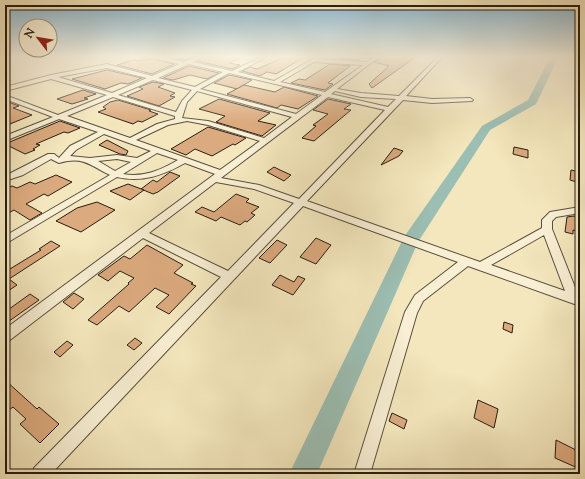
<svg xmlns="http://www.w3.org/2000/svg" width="585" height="479" viewBox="0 0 585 479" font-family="'Sorts Mill Goudy',serif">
	<rect width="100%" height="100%" fill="#f4e7bd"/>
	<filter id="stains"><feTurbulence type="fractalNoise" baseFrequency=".005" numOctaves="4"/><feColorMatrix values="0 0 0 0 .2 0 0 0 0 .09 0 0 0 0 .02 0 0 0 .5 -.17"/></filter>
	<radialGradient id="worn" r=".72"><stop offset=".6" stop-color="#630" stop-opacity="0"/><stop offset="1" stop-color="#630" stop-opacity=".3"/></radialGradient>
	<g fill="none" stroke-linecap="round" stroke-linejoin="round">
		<path fill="#9cbfb4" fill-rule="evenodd" d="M551,56H559L536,104L490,130L418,242L317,474H289L404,237L482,126L528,100Z"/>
	</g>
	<g fill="#dbaa7e" stroke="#271d13">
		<path d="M171,56H197L184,60L169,57Z"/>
		<path d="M206,56H245L229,63L240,65L232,69L197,61Z"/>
		<path d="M287,56H306L276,74L267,72L260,76L242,71L250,67L257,69Z"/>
		<path d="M345,56H365L358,60L340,59Z"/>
		<path d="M384,56H417L372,88L369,84L389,66L374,62Z"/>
		<path d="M151,59L174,64L152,74L117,65L133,60L140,61Z"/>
		<path d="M330,64L350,66L328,83L333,84L325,90L291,83L299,79L305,80Z"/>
		<path d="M189,66L219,73L207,79L190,75L173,80L163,78Z"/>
		<path d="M107,70L142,78L128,84L121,83L105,89L72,79Z"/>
		<path d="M229,75L252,80L237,89L214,83Z"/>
		<path d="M153,82L164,84L158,87L175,93L170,96L175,97L159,106L127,96L143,89L139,87Z"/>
		<path d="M244,85L275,92L284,87L318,96L298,109L281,105L277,108L227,94Z"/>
		<path d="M83,90L96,94L84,98L88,99L72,104L57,99Z"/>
		<path d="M219,99L270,113L258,121L276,125L262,136L216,122L225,116L199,109Z"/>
		<path d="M328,99L351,104L344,109L351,110L314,141L302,138L316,126L313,125L328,114L313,110Z"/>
		<path d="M118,100L151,110L149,111L158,114L142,122L138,121L133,124L98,112L106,109L103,107L110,102Z"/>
		<path d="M8,102L19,106L13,108L32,115L5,126V103Z"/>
		<path d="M60,121L80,128L68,133L64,132L36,144L40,145L33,149L35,150L25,154L5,144Z"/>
		<path d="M208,127L246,138L235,145L233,144L212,156L195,149L186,155L171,149Z"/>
		<path d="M107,140L128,151L126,155L120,154L99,145Z"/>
		<path d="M514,147L528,150V158L513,154Z"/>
		<path d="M394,148L403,151L399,156L381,165Z"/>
		<path d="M274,167L280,170L291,175L284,181L267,172Z"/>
		<path d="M571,170L580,172V183L570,180Z"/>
		<path d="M170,172L180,176L158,192L153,194L141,189L153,180L157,182Z"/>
		<path d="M56,175L72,182L48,196L44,194L26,204L42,213L30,220L14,210L5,215V189L12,186L17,188L30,182L35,184Z"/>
		<path d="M128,184L144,190L130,200L110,191Z"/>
		<path d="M236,194L249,199L246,202L259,207L251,213L255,215L247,222L245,221L240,225L221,217L216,221L195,212L202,207L214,212Z"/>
		<path d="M97,202L115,210L81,232L56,221L77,208Z"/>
		<path d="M574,216L580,218V232L573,230V234L565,232L567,217Z"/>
		<path d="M316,238L331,245L316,264L300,257Z"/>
		<path d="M277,240L287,245L270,263L259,258Z"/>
		<path d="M51,241L60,246L9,279L17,285L5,293V272L41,250L39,249Z"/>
		<path d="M147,245L183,265L174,273L193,283L191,284L196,286L169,314L156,307L169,295L155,288L129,312L119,306L97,325L88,320L129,284L128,283L134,278L120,271L108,281L98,275L124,256L130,259Z"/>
		<path d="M280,275L294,282L298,276L305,279L293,295L272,285Z"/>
		<path d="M74,293L84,299L73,309L63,302Z"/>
		<path d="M30,294L39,300L5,324V312Z"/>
		<path d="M504,322L513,325L512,333L503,329Z"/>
		<path d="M135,338L142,343L134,350L127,345Z"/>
		<path d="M67,341L73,345L60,357L54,352Z"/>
		<path d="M5,380L37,409L39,407L59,424L40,443L20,424L26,419L13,407L5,413Z"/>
		<path d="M478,400L498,409L494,428L474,418Z"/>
		<path d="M392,413L407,420L404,429L389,421Z"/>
		<path d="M556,440L580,452V469L555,458Z"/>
	</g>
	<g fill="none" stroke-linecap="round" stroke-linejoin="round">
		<defs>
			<path id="street" d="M144,56H155L184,62L200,56H205L193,62L232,71L263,56H268L238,72L274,81L318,56L320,57L318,59L366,62L376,56H380L337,89L361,93L399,96L439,56H443L406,96L432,99L470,98L473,100L472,101L432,103L403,100L307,201L480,262L542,228V220L550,212L580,207V213L556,217L552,221V229L578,295L580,296V306L468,266L423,301L417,313L370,474H354L405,312L415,295L458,262L303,206L51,474H32L34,468L221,277L143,238L10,340L5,342V329L215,174L185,163C164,175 142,183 117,177L5,244V236L110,175C89,165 84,156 59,163L51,159L23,175L5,181V176L48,154H54L59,158L70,146L98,132L59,119L5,141V136L53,117L5,99V95L58,115L107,95L51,79L5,91V87L51,75L107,64L152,76L179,64L151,57L142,58ZM314,62L363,65L325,92L280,82ZM189,64L223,72L195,87L158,78ZM107,68L147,78L112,93L58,77ZM229,73L322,95L296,114L200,89ZM153,80L192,90L182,101L176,112L118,95ZM197,91L292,117L264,138L208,121L182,118L187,102ZM335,91L361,97L396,99L388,107L331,94ZM113,97L175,116V119L157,124L130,138L67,116ZM328,97L385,110L299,199L259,185L221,178ZM187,121L208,125L260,141L220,170L136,140L168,125ZM104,134L151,151L137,158L117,155L90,158L70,156L76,150ZM157,153L178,160C161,170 143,178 123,174ZM117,159L131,162L115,171L98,161ZM216,182L254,189L294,203L228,271L149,233ZM544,235L565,291L491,265Z"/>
		</defs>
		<use href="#street" stroke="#5a503e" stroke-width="2"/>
		<use href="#street" fill="#f8efd4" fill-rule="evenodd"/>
	</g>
	<linearGradient id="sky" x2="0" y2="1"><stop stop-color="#89b8d3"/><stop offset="0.46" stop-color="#faf4e1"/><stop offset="1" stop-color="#faf4e1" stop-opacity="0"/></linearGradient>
	<rect width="585" height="123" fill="url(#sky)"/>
	<rect width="585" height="479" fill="none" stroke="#f4e7bd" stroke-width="20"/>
	<rect x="6" y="6" width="573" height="467" fill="none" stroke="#271d13" stroke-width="2"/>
	<rect x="10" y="10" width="565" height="459" fill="none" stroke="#271d13"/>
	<g transform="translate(38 38) rotate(301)"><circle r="19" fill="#f8efd4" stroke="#a49b87"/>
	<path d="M0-3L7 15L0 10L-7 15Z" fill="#8f2418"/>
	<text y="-6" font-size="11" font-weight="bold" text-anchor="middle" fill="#271d13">N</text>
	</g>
	<rect width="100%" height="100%" filter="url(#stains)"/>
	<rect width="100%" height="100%" fill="url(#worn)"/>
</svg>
